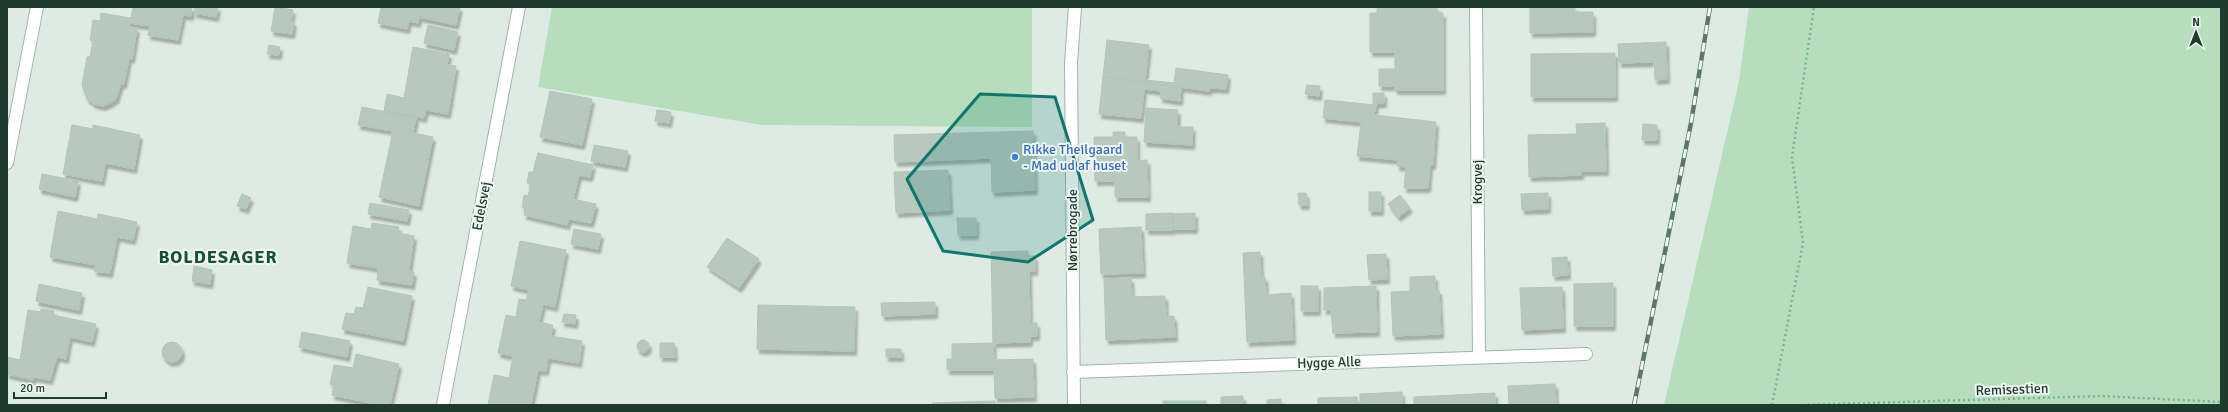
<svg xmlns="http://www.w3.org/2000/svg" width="2228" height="412" viewBox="0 0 2228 412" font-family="Signika,sans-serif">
	<defs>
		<filter id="shadow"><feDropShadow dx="2.5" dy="4.5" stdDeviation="1" flood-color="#0004"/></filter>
	</defs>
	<rect width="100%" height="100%" fill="#deebe4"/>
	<g fill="#b6debc">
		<path d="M552,7H1032V127L762,125L538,87Z"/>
		<path d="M1749,7H2221V405H1664L1739,81Z"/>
	</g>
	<g fill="#b7c9bf" stroke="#b1c5ba" filter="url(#shadow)">
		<path d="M133,7H192L191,16L183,15L178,40L148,35L150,26L130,23L129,27L137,28L132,59L129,58L124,84H121L116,99L110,103L103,106L94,104L87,99L82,85L87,57H90L93,41L90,40L93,20L100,21L101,13L131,18Z"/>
		<path d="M195,7H218L216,17L194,13Z"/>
		<path d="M275,7L293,10L291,21L294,22L292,34L271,31Z"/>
		<path d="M381,7H460L456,25L419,17L418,23L409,21L407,29L378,23Z"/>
		<path d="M1377,7H1437V13H1443V90H1395V86H1379V69H1395V52H1370V13H1377Z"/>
		<path d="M1530,7H1575V12H1593V32L1530,33Z"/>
		<path d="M428,25L458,32L454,50L424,43Z"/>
		<path d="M1107,40L1149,45L1145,80L1174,83L1176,68L1228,75L1226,89L1209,88V91L1103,77Z"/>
		<path d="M1666,42L1667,79L1655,80L1654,62L1619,63L1618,44Z"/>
		<path d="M269,45L280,47L279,55L267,54Z"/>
		<path d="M413,47L449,54L447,65L456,66L448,114L426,110L424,118L384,111L387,94L404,98Z"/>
		<path d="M1615,53V97H1531V54Z"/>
		<path d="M1103,77L1181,87L1180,101L1160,98L1161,91L1144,89L1141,118L1099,114Z"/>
		<path d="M1307,85L1320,86L1319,96L1305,94Z"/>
		<path d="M550,91L592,99L582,145L540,137Z"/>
		<path d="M1373,93H1384V103L1373,104Z"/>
		<path d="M1325,100L1376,105L1374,115L1436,122L1433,165H1430L1428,188H1404L1406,167L1397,166L1398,160L1357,156L1361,122L1323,118Z"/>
		<path d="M362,107L416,118L413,133L433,137L419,206L379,197L393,131L358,125Z"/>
		<path d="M1146,108L1178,110L1177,127H1193L1192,145L1144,142Z"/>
		<path d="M657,110L671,112L669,123L655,121Z"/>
		<path d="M1605,123L1606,171H1581V175L1529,177L1528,135L1577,134L1576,124Z"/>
		<path d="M1643,124L1657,125V140H1642Z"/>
		<path d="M72,125L93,129V125L140,135L134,169L105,163L102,181L63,174Z"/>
		<path d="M1033,131L1035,190L992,192L991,158L895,162L894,135Z"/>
		<path d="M1113,132H1125V137H1137V161L1147,160L1148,197H1115V181H1095L1094,137H1113Z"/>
		<path d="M594,145L628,151L625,167L591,161Z"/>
		<path d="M538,153L593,165L590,177L579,175L573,199L596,204L591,223L569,219L567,225L524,215L525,208L522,207L524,195L528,196L531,184L527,183L529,172H533Z"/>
		<path d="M948,170L950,210L896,213L894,172Z"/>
		<path d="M42,174L78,181L75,197L39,189Z"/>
		<rect x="1369" y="192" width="12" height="19"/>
		<path d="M1298,193H1306L1307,205H1299Z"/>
		<path d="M1548,193V209L1522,210L1521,194Z"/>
		<path d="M242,194L251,198L246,209L237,206Z"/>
		<path d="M1400,195L1410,208L1398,217L1388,204Z"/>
		<path d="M370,203L409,210L407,221L368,214Z"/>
		<path d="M58,211L97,219L98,214L137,222L133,240L117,237L110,273L94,271L96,265L50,257Z"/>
		<path d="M1173,213V230H1146V214Z"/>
		<path d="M1195,213V229H1174L1173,214Z"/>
		<path d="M957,218H976V235H958Z"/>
		<path d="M372,223L399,227L398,233L414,236L409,271L414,272L412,285L377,280L378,268L347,263L353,226L371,229Z"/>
		<path d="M1141,227L1143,273L1101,274L1099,229Z"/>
		<path d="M574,229L601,234L598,249L571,244Z"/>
		<path d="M727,238L759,259L739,288L707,267Z"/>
		<path d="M520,241L566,250L555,307L543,304L539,322L553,325L551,336L582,341L579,363L548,358L546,371L538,370L531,405H488L494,375L509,378L513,356L498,353L506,315L516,317L519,299L526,300L529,290L511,286Z"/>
		<path d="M1028,251V256H1035V271H1029L1030,323H1037V336H1030V342L993,343L991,252Z"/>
		<path d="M1260,252L1261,277H1265L1266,295L1291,293L1293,340L1247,342L1243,253Z"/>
		<path d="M1386,254L1387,279L1369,280L1367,255Z"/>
		<path d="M1567,257L1568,275L1553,276L1552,258Z"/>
		<path d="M194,266L212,270L210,284L192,281Z"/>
		<path d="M1435,276V290H1439L1441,334L1393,336L1391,292L1410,291V277Z"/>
		<path d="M1131,278L1132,297L1165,296L1166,317L1174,316L1175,337L1106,340L1104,279Z"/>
		<path d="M1613,283V326H1574V284Z"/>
		<path d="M39,284L82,293L79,310L36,301Z"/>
		<rect x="1301" y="286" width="17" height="25"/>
		<path d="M1376,286L1377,332L1333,333L1331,310H1324V288Z"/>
		<path d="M368,287L412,296L403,341L342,329L346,313L354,314L356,307L363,308Z"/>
		<path d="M1562,287L1563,328L1522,330L1520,288Z"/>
		<path d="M935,302V314L882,316L881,303Z"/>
		<path d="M758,305L855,307L854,351L757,349Z"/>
		<path d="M41,309L54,311L53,315L96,324L92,342L70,337L66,359L57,357L50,380L34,377L33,380L7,374V357L20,360L28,310L41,312Z"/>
		<path d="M564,314L576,315L575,324L562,322Z"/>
		<path d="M302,332L350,341L347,357L299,347Z"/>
		<circle cx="643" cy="346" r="6"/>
		<circle cx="172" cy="352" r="10"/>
		<path d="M660,343H674L675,357H660Z"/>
		<path d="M993,343L994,360L1033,359L1034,397L995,398L994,370H947V359H952V344Z"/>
		<rect x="886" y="349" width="15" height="8"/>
		<path d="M356,354L399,364L390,405H380L332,395L334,385L330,384L334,365L353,368Z"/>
		<path d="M1555,384L1556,405H1509L1508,386Z"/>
		<path d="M1402,392V405H1360V394Z"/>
		<path d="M1495,393V405H1414V397Z"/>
		<path d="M1243,396V405H1221V397Z"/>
		<path d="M1357,397V405H1318V398Z"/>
		<path d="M1281,399V405H1302H1267V400Z"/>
		<path d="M995,401V405H932V403Z"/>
		<rect x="1163" y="401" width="43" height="4"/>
	</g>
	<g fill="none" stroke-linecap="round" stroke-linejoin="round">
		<defs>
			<g id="minor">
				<path d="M1476,7L1479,357"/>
				<path d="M7,163L37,7"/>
				<path d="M1073,372L1586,354"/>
				<path d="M443,405L519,7"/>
				<path d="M1074,405L1071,63L1075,7"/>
			</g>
		</defs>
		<use href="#minor" stroke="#a1b3aa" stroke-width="14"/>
		<g stroke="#7db09a" stroke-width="2.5" stroke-dasharray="2 3" stroke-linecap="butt">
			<path d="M1772,405L1803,243L1792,157L1814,7"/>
			<path d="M1803,405L2101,396L2221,402"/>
		</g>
		<use href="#minor" stroke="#fff" stroke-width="12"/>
		<defs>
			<path id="rail" d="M1634,405L1691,123L1710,7"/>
		</defs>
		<use href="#rail" stroke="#59776b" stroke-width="4.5"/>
		<use href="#rail" stroke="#eff7f2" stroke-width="3" stroke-dasharray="9" stroke-linecap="butt"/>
	</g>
	<path fill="#0f766e" fill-opacity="0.2" stroke="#0f766e" stroke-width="3" stroke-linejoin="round" d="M980,94L1055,97L1093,220L1028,262L943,251L907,179Z"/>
	<circle fill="#3f7fe0" stroke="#eff7f2" stroke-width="1.5" cx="1015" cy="157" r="4"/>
	<g text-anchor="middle" stroke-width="4" stroke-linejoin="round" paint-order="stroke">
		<g font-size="14" fill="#366cbe" stroke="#eff7f2" text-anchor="start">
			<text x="1023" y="154">Rikke Theilgaard<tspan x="1023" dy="16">- Mad ud af huset</tspan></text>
		</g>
		<g font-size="14" fill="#1f3b30" stroke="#eff7f2">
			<text transform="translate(1477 182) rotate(-90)" y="5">Krogvej</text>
			<text transform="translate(481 206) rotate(-79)" y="5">Edelsvej</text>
			<text transform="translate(1072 230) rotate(-90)" y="5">Nørrebrogade</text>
			<text transform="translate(1329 362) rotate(-2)" y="5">Hygge Alle</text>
			<text transform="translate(2012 389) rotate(-2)" y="5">Remisestien</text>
		</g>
		<g font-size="18" font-weight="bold" letter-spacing="1" fill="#1a4e3b" stroke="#eff7f2">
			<text x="218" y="263">BOLDESAGER</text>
		</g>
	</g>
	<rect width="2228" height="412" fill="none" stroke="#1f3b30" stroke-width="16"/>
	<g transform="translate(2196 32)" stroke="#eff7f2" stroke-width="3" paint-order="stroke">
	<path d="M0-3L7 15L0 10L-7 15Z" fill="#1f3b30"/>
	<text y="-6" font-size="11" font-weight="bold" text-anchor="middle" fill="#1f3b30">N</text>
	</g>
	<path d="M14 392v6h92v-6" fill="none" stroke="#1f3b30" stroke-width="2"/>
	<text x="20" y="392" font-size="12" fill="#1f3b30" stroke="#eff7f2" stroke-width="3" paint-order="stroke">20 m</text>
</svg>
